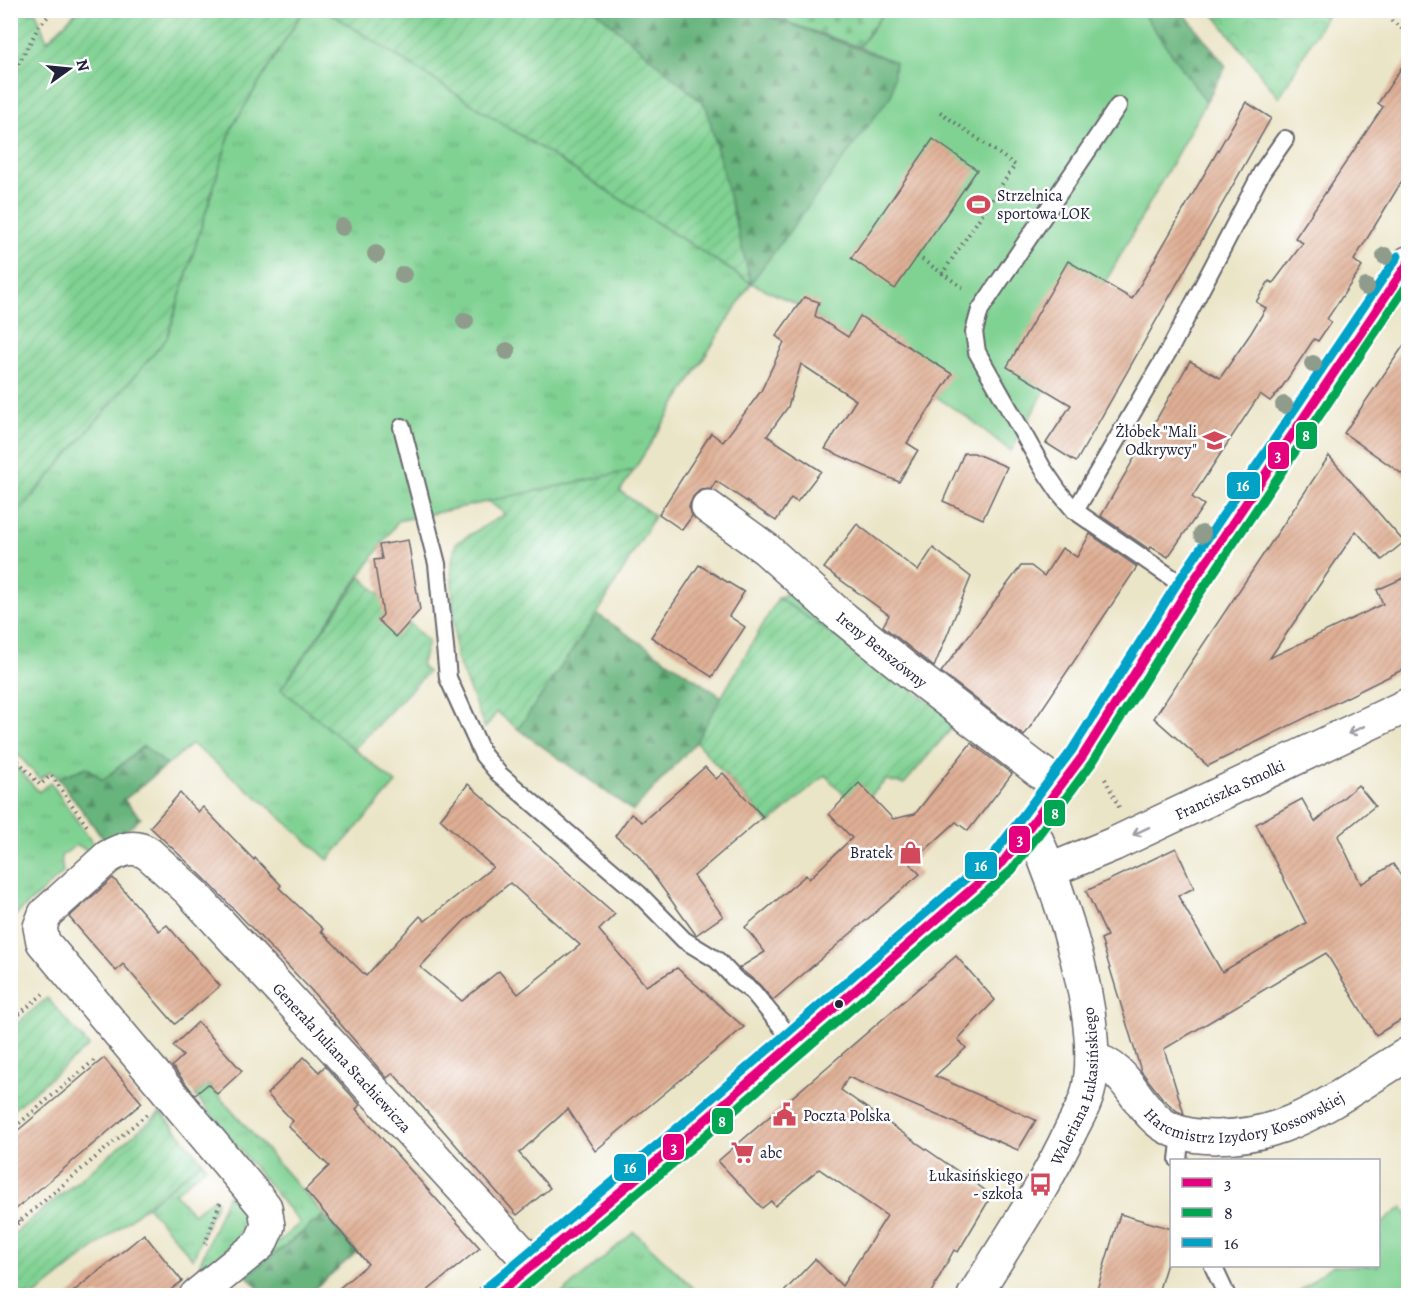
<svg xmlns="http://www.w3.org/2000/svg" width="1419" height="1306" viewBox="0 0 1419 1306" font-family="Alegreya,serif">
	<defs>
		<pattern id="grass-tufts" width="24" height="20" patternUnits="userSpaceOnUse" patternTransform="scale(1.5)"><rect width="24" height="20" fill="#80d293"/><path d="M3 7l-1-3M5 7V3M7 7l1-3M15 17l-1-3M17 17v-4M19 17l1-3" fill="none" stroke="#6eb480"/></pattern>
		<pattern id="forest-firs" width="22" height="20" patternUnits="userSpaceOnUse" patternTransform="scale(1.5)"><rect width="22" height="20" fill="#68b47d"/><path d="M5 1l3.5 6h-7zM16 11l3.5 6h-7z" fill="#559268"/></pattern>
		<pattern id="cemetery-stones" width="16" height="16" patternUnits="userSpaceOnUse" patternTransform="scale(1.5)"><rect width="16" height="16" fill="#80d293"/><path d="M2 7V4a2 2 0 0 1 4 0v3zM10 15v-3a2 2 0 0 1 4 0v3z" fill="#6eb480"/></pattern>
		<pattern id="park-crowns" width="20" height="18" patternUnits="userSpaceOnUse" patternTransform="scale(1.5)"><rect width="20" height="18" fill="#80d293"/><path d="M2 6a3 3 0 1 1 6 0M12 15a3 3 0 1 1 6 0" fill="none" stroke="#6eb480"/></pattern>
		<pattern id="garden-furrows" width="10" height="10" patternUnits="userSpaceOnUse" patternTransform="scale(1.5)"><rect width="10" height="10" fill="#80d293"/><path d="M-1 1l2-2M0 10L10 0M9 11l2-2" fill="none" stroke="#6eb480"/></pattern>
		<pattern id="building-hatch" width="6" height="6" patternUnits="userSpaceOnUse" patternTransform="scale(1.5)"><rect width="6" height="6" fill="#dfaf94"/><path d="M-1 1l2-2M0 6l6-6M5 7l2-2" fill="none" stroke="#bf9680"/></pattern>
	</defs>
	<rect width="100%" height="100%" fill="#fff"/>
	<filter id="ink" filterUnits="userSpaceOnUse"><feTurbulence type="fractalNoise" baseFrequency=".0167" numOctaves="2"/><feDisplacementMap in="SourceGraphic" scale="12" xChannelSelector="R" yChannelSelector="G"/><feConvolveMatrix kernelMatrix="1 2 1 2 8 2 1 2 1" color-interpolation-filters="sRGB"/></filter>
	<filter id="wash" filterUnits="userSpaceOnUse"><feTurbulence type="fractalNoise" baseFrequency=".008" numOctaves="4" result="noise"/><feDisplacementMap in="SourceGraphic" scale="24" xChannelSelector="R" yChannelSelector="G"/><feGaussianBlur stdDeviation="1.35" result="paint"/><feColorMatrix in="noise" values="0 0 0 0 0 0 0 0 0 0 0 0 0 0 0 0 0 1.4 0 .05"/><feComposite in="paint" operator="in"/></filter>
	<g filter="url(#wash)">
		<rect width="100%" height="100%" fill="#ebe5c8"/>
		<g fill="url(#grass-tufts)" stroke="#517a67" stroke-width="1.5">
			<path d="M303,11H327L751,283L634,470L398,521L281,689L396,783L328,860L267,805L192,744L167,765L143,746L103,780L87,767L58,778L51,771L40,779L11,747V521L167,338L232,127Z"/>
			<path d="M790,592L866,656L778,598Z"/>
			<path d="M10,760L39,792L50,782L96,848L91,852L77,845L61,856L63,873L11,919Z"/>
			<path d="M208,1084L324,1215L247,1276L244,1271L300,1223L195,1095Z"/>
			<path d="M202,1161L206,1167L175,1193L193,1214L214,1198L217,1201L193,1259L147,1206Z"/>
			<path d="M228,1194L244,1213C243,1243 223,1252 201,1270L199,1266Z"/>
			<path d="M634,1232L701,1295H560Z"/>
		</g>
		<g fill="url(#forest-firs)" stroke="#456b5c" stroke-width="1.5">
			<path d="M596,11H755L895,62L892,94L751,283L706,106Z"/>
			<path d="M1141,11H1182L1226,66L1206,102Z"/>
			<path d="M597,614L722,697L696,742L633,811L518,729Z"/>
			<path d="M144,746L167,765L124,800L141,818L108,845L58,778L87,767L103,780Z"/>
			<path d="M324,1215L357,1252L307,1295H264L247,1276Z"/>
		</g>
		<path fill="url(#cemetery-stones)" stroke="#517a67" stroke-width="1.5" d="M755,11H885L859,47Z"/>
		<path fill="url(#park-crowns)" stroke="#517a67" stroke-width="1.5" d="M1317,11L1326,16L1279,98L1212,12Z"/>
		<g fill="url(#garden-furrows)" stroke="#517a67" stroke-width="1.5">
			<path d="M77,11H303L232,127L167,338L11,521V12H36L47,41Z"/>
			<path d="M327,11H596L706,106L751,283Z"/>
			<path d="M634,470L620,491L655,516L597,614L518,729L497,712L485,728L456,657L451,567L456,543L505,514L488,501Z"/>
			<path d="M361,577L428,641L421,666L428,672L354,749L281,689Z"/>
			<path d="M778,598L866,656L957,722L904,784L886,780L858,809L825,775L769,824L696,742Z"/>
			<path d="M47,998L89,1046L11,1111V1029Z"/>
			<path d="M161,1112L202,1161L36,1295H11V1244L15,1233Z"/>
		</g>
		<g fill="#80d293" stroke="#517a67" stroke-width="1.5">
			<path d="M885,11H1141L1206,102L1011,451L971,420L798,305L751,283L892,94L895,62L859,47Z"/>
			<path d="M1402,1207L1408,1216V1295H1294L1331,1266H1378L1379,1226Z"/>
		</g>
		<g id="blocks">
			<g fill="url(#building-hatch)" fill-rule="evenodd">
				<path d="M1408,58V171L1354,260L1362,267L1327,319L1331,322L1318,341L1314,339L1280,390L1270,401L1260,394L1192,497L1204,505L1168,557L1151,547L1149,549L1101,516L1190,361L1220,378L1251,333L1266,308L1256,302L1269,281L1273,283L1303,243L1295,238L1383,107L1378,103Z"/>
				<path d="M1246,102L1271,118L1076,462L1046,443L1071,405L1007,367L1068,261L1132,299Z"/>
				<path d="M933,139L977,170L895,289L851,258Z"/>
				<path d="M804,297L819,302L815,316L848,337L860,316L952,374L907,443L918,450L899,482L825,449L856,400L801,364L788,407L767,436L821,471L797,502L791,498L776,521L716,481L711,489L700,490L693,497L689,506L692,516L682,530L659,514L711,433L723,442L761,391L784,342L776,336Z"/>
				<path d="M1408,339V478L1344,433Z"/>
				<path d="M964,453H974L1007,467L983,519L943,501Z"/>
				<path d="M1329,456L1404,542L1382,560L1356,531L1270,658L1383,604L1377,590L1408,576V667L1208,766L1154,718Z"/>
				<path d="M857,524L918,571L933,548L971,577L934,667L883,626L889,615L824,568Z"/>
				<path d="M1090,534L1137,567L1024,736L941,672L1021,566H1031L1044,576L1062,548L1077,557Z"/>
				<path d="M408,540L420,610L396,637L378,620L383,615L374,560L382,559L379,545Z"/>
				<path d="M699,565L744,592L729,616L745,627L712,677L651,637Z"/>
				<path d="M971,743L1012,774L968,831L956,822L910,864L920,874L773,1000L759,984L739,968L765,952L745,927L806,875L809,879L852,838L829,814L859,783L893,819L915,814Z"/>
				<path d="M705,767L716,779L723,773L763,817L694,876L723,916L696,935L638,854L615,836L631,814L642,822Z"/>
				<path d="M468,784L615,914L599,930L646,986L677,968L744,1027L595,1151L568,1109L519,1153L550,1188L517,1215L393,1073L387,1078L311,990L204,878L150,827L180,793L198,812L203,807L254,860L255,858L281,885L279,888L323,929L321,931L366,976L420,916L425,921L493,867L440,819ZM510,883L580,945L518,994L499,971L462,1001L420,967L464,921Z"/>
				<path d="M1358,785L1375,806L1338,836L1361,884L1393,864L1408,886V1016L1376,1035L1326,953L1164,1049L1184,1114L1177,1111L1163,1099L1141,1071L1101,939L1107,936L1086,891L1176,848L1194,888L1178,896L1222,972L1306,923L1256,824L1302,799L1315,822Z"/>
				<path d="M113,878L159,931L167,925L220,986L175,1024L123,964L116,971L69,917Z"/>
				<path d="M956,956L995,1000L958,1039L966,1048L935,1076L1036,1120L1018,1150L848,1077L841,1090L992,1195L958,1252L954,1250L929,1296H780L815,1259L842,1286L887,1216L819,1169L775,1206L771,1201L762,1208L718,1161Z"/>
				<path d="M198,1022L242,1071L217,1094L208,1084L195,1095L172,1066L183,1056L173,1046Z"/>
				<path d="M304,1057L319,1072L325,1066L360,1105L356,1109L480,1248L421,1296H330L368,1264L305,1190L329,1166L288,1126L293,1121L267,1094Z"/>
				<path d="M104,1058L142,1103L10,1214V1137Z"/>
				<path d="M1120,1214L1172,1229V1247L1157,1296H1095Z"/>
				<path d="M144,1234L182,1281L163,1296H68Z"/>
			</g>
		</g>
	</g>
	<g filter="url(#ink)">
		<use href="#blocks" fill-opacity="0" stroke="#68666c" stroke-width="1.5"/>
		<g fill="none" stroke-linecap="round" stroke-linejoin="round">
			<defs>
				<g id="lane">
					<path d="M1118,106L980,310L974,332L977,352L1042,467L1059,492L1075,511L1188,589"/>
					<path d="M402,427L437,564L448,678L483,755L499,774L639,894L684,940L717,960L735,979L753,992L794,1042"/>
					<path d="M1075,511L1172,345L1262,172L1285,139"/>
					<path d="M1178,1160L1181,1134"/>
					<path d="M1213,1266L1227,1296"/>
				</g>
				<g id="street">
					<path id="s1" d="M708,507L766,549L837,613L905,668L1060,787"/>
					<path id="s2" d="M1051,870L1114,844L1408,705"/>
					<path id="s3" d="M1092,1059C1125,1066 1133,1099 1157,1120C1184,1145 1248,1138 1281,1126C1324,1111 1369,1077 1408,1054"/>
					<path id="s4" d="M196,1296L260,1244L268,1226L265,1207L43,942L40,927L45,914L108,857C122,849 135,844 149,854L190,891L532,1264"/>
				</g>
				<g id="secondary">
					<path d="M495,1296L689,1134L1003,862L1082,757L1188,589L1408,263"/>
					<path id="s5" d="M974,1296C1007,1242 1045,1187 1071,1130C1077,1118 1085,1105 1088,1092C1105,1023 1060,891 1031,827"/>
				</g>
			</defs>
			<use href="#lane" stroke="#68666c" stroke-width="20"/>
			<use href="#street" stroke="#68666c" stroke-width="36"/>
			<use href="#secondary" stroke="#68666c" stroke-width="36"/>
			<g stroke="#68666c" stroke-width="4" stroke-dasharray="1.5 4.5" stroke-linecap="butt">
				<path d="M1386,10L1389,19L1408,33"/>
				<path d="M10,80L39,26L54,10"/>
				<path d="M940,112L1015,165L942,274"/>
				<path d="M917,256L965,289"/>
				<path d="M10,752L40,785L51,775L89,829"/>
				<path d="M1105,779L1119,807"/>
				<path d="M10,1022L43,994"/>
				<path d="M10,1131L97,1058"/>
				<path d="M10,1212L19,1222"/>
				<path d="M10,1234L19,1222L147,1114"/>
				<path d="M205,1244L220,1203"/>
			</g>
			<use href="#lane" stroke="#fff" stroke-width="16"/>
			<use href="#street" stroke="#fff" stroke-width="33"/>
			<use href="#secondary" stroke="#fff" stroke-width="33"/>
			<defs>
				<path id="bus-1" d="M496,1296L689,1134L1003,862L1082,757L1188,589L1408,263"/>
				<path id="bus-2" d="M514,1296L697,1143L1012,870L1092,763L1198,596L1408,284"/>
				<path id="bus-3" d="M487,1287L681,1125L994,854L1072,750L1178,582L1398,256"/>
			</defs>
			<use href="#bus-1" stroke="#fff" stroke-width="14"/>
			<use href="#bus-2" stroke="#fff" stroke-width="14"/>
			<use href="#bus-3" stroke="#fff" stroke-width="14"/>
			<use href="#bus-1" stroke="#e5007d" stroke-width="9"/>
			<use href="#bus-2" stroke="#00a651" stroke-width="9"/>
			<use href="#bus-3" stroke="#02a2c7" stroke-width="9"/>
		</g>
		<g fill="#8f9c8c">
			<circle cx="342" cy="227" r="9"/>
			<circle cx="376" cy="254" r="9"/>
			<circle cx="1385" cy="256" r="9"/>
			<circle cx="403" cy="275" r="9"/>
			<circle cx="1366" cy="287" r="9"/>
			<circle cx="465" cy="321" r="9"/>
			<circle cx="507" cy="351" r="9"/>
			<circle cx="1313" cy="364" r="9"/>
			<circle cx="1284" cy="405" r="9"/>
			<circle cx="1202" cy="534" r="9"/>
		</g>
		<defs><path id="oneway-shaft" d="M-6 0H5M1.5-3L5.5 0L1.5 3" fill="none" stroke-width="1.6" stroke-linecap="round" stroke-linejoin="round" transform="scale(1.5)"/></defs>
		<g stroke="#9c9ca7">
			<use href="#oneway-shaft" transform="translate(1356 730) rotate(155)"/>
			<use href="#oneway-shaft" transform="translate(1141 831) rotate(155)"/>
		</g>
	</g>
	<defs>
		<symbol id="stadium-bare" viewBox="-9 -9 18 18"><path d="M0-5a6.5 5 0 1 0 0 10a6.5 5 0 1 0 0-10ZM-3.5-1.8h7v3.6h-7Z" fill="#d1495b" stroke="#fff" stroke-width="2.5" paint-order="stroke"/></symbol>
		<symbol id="school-bare" viewBox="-9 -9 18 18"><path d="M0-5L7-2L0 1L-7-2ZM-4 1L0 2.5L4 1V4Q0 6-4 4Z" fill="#d1495b" stroke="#fff" stroke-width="2.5" paint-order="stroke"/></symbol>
		<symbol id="shop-bare" viewBox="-9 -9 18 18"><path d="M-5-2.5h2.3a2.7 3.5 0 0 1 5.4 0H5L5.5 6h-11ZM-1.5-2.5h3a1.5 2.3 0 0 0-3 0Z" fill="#d1495b" stroke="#fff" stroke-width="2.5" paint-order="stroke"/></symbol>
		<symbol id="civic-bare" viewBox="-9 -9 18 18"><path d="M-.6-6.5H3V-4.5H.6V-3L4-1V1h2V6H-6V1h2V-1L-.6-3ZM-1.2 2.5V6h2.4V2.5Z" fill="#d1495b" stroke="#fff" stroke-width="2.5" paint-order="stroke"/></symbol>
		<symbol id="supermarket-bare" viewBox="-9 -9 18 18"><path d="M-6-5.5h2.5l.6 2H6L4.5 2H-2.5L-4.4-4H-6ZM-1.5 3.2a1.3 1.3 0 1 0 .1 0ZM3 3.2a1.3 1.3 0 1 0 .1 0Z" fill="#d1495b" stroke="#fff" stroke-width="2.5" paint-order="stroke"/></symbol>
		<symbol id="bus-bare" viewBox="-9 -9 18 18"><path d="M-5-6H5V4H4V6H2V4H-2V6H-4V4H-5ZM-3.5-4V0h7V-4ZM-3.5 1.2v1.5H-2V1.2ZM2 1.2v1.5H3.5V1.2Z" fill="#d1495b" stroke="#fff" stroke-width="2.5" paint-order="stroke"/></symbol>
	</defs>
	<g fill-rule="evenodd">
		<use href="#stadium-bare" x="962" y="188" width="33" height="33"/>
		<use href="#school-bare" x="1198" y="424" width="33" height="33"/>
		<use href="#shop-bare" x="894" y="836" width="33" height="33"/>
		<use href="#civic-bare" x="768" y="1098" width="33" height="33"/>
		<use href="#supermarket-bare" x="726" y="1136" width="33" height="33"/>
		<use href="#bus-bare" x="1024" y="1168" width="33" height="33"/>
	</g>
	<circle fill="#22223b" stroke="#fff" stroke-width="2" cx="839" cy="1004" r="5"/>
	<g text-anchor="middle" stroke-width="5" stroke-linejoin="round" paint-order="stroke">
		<g font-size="16" fill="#22223b" stroke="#fff" text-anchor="start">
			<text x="997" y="201">Strzelnica<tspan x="997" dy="18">sportowa LOK</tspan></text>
			<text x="1197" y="437" text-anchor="end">Żłobek "Mali<tspan x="1197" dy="18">Odkrywcy"</tspan></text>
			<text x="893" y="858" text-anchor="end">Bratek</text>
			<text x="803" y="1121">Poczta Polska</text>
			<text x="760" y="1158">abc</text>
			<text x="1023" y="1181" text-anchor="end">Łukasińskiego<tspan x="1023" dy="18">- szkoła</tspan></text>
		</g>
		<g font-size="16" fill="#22223b" stroke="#fff">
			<text dy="6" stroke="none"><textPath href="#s1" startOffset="225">Ireny Benszówny</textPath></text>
			<text dy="6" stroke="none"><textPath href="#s2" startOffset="196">Franciszka Smolki</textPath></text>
			<text dy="6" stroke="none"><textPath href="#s4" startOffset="906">Generała Juliana Stachiewicza</textPath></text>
			<text dy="6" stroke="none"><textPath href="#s5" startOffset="237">Waleriana Łukasińskiego</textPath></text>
			<text dy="6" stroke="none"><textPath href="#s3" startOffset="183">Harcmistrz Izydory Kossowskiej</textPath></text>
		</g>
	</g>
	<g stroke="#fff" stroke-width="2">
		<rect x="1295" y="421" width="23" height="29" rx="6" fill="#00a651"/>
		<rect x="1267" y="441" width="23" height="29" rx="6" fill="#e5007d"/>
		<rect x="1226" y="471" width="35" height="29" rx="6" fill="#02a2c7"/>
		<rect x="1043" y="799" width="23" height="28" rx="6" fill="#00a651"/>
		<rect x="1008" y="825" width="23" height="29" rx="6" fill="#e5007d"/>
		<rect x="964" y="851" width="34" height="29" rx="6" fill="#02a2c7"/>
		<rect x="711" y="1107" width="23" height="28" rx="6" fill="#00a651"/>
		<rect x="662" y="1133" width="23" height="28" rx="6" fill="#e5007d"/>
		<rect x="613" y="1153" width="34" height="29" rx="6" fill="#02a2c7"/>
	</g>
	<g font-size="16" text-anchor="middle" font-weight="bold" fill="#fff">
		<text x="1306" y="441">8</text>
		<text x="1278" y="461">3</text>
		<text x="1243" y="491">16</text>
		<text x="1055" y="819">8</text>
		<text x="1020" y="845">3</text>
		<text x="981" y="871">16</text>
		<text x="722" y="1127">8</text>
		<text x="674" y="1153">3</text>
		<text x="630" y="1173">16</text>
	</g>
	<rect width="1419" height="1306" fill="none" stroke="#fff" stroke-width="36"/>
	<rect x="1170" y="1159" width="210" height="108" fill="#ffffff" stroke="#a7a7b1" stroke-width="1.5"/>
	<rect x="1182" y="1178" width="30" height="9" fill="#e5007d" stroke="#a7a7b1" stroke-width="1.5"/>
	<text x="1224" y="1189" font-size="18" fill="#22223b">3</text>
	<rect x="1182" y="1208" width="30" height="9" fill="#00a651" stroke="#a7a7b1" stroke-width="1.5"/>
	<text x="1224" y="1219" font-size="18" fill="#22223b">8</text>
	<rect x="1182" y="1238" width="30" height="9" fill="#02a2c7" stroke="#a7a7b1" stroke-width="1.5"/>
	<text x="1224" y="1249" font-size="18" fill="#22223b">16</text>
	<g transform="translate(69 69) rotate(75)" stroke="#ffffff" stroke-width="4.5" paint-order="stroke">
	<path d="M0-4.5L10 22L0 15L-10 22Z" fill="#22223b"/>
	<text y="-9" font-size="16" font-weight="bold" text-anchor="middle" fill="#22223b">N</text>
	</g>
</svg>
